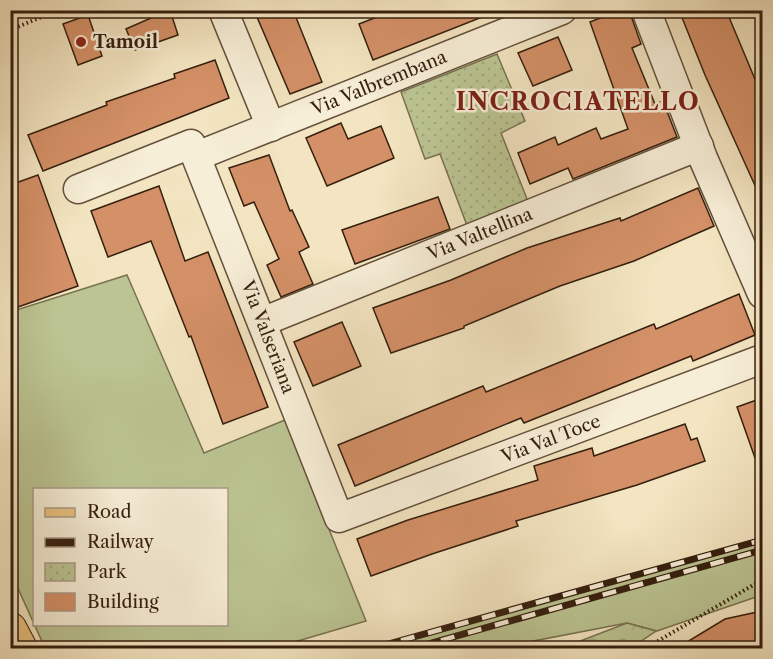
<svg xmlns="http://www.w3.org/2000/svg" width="773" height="659" viewBox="0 0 773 659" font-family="'Libre Caslon Text',serif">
	<defs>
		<pattern id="forest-crowns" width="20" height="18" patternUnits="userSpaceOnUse" patternTransform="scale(1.5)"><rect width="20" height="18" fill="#bbc492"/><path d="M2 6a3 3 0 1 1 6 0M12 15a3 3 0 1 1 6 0" fill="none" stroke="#a1a87d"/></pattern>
		<pattern id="park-dots" width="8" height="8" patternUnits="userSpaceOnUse" patternTransform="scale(1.5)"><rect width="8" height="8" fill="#bbc492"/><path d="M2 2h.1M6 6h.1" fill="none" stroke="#a1a87d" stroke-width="1.8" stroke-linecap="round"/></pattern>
	</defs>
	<rect width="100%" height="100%" fill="#f3e5c1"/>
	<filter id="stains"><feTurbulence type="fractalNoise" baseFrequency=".00333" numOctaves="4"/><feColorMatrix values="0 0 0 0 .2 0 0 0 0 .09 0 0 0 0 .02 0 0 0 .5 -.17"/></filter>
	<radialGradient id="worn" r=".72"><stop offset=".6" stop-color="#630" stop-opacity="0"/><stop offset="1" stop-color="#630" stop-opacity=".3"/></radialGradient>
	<g fill="#bbc492" stroke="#787250" stroke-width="1.5" fill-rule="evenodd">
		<path d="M127,275L204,453L285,420L366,621L274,648H45L11,573L10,312ZM34,490H226V624H34Z"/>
		<path d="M762,541V595L657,631L627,623L497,648H375Z"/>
	</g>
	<path fill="url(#forest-crowns)" stroke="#787250" stroke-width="1.5" d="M627,623L656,631L631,648H562Z"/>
	<path fill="url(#park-dots)" stroke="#787250" stroke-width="1.5" d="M497,54L525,121L501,133L529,204L468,228L440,154L425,159L401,92Z"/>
	<g fill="#d49067" stroke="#351f0e" stroke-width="1.5">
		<path d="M150,10H170L178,35L135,50L126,29L151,18Z"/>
		<path d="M254,10H293L322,82L290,94Z"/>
		<path d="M395,10H495V12L373,60L359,24Z"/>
		<path d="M621,10H629L641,44L632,48L655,104L663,101L677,137L573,179L568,168L530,184L518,153L555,137L558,145L596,128L601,139L628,129L590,22Z"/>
		<path d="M679,10H726L762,96V201L705,75Z"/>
		<path d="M88,15L102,56L78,65L63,24Z"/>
		<path d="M558,37L572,70L533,86L518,53Z"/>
		<path d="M215,60L229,98L43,171L28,135L107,105L106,102L175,78L174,74Z"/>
		<path d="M341,123L348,139L381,126L394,158L327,186L306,138Z"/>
		<path d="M269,155L290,211L292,210L309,247L299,252L313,284L281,297L267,265L279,259L254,202L244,206L229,168Z"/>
		<path d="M38,175L78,286L15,308L10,297V185Z"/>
		<path d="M159,186L185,261L208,252L268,407L223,424L191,336L189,337L151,241L108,257L91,211Z"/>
		<path d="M698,188L714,226L634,261L560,286L464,326V328L391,353L373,308L451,280L527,248L620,218L621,221Z"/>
		<path d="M438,197L450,229L355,264L342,230Z"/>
		<path d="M739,294L755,335L693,361L691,356L524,423L521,418L355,486L338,445L483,386L486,392L654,324L656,329Z"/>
		<path d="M342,322L361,366L313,386L294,342Z"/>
		<path d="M762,398V472H760L737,407Z"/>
		<path d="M685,424L691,440L697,438L705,461L637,485L516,521L518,526L432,554L371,576L357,539L408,520L538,480L534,466L592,448L594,456Z"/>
		<path d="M762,611V648H677L725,619Z"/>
	</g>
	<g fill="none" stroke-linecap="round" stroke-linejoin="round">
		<defs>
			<g id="minor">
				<path d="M223,10L271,127"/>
				<path d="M646,10L703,158L762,294"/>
				<path d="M197,156L562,10"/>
				<path d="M78,189L191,144L339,518L762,359"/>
				<path d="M262,322L699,146"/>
			</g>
			<path id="primary" d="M10,629L20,648"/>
		</defs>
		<use href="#minor" stroke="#64503b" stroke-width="31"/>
		<use href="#primary" stroke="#351f0e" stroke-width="35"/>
		<g stroke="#351f0e" stroke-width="4" stroke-dasharray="1.5 3" stroke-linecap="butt">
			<path d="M10,30L58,10"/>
			<path d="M646,648L762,580"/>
		</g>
		<use href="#minor" stroke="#f7eed7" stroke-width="28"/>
		<use href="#primary" stroke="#eac280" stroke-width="33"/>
		<defs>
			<g id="rail">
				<path d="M374,648L762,540"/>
				<path d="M414,648L762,550"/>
			</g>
		</defs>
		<use href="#rail" stroke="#351f0e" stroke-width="7"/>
		<use href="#rail" stroke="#f7eed7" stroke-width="4.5" stroke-dasharray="14" stroke-linecap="butt"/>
	</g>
	<circle fill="#8f2418" stroke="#f7eed7" stroke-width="2" cx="81" cy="42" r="6"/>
	<g text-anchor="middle" stroke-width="5" stroke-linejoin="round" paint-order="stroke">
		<g font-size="18" font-weight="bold" fill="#351f0e" stroke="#f7eed7" text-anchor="start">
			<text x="93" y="48">Tamoil</text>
		</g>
		<g font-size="18" fill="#351f0e" stroke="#f7eed7">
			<text transform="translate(379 83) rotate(-22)" y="6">Via Valbrembana</text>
			<text transform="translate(480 234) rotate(-22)" y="6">Via Valtellina</text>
			<text transform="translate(268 337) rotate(69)" y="6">Via Valseriana</text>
			<text transform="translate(551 439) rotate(-21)" y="6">Via Val Toce</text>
		</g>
		<g font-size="24" font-weight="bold" letter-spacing="1.5" fill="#7a1f14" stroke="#f7eed7">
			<text x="578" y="110">INCROCIATELLO</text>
		</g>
	</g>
	<rect width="773" height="659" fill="none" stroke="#f3e5c1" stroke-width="36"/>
	<rect x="12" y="12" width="749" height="635" fill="none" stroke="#351f0e" stroke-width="3"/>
	<rect x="18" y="18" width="737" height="623" fill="none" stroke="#351f0e" stroke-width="1.5"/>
	<rect x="33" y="488" width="195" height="138" fill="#f7eed7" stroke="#a99b87" stroke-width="1.5"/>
	<rect x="45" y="508" width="30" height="9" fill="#eac280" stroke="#a99b87" stroke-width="1.5"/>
	<text x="87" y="518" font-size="18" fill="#351f0e">Road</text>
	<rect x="45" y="538" width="30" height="9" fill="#351f0e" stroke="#a99b87" stroke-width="1.5"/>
	<text x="87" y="548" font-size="18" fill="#351f0e">Railway</text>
	<rect x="45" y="563" width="30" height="18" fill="url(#park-dots)" stroke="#a99b87" stroke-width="1.5"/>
	<text x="87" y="578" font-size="18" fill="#351f0e">Park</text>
	<rect x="45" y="593" width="30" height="18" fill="#d49067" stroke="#a99b87" stroke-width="1.5"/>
	<text x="87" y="608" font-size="18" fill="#351f0e">Building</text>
	<rect width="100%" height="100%" filter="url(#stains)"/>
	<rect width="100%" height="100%" fill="url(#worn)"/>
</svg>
